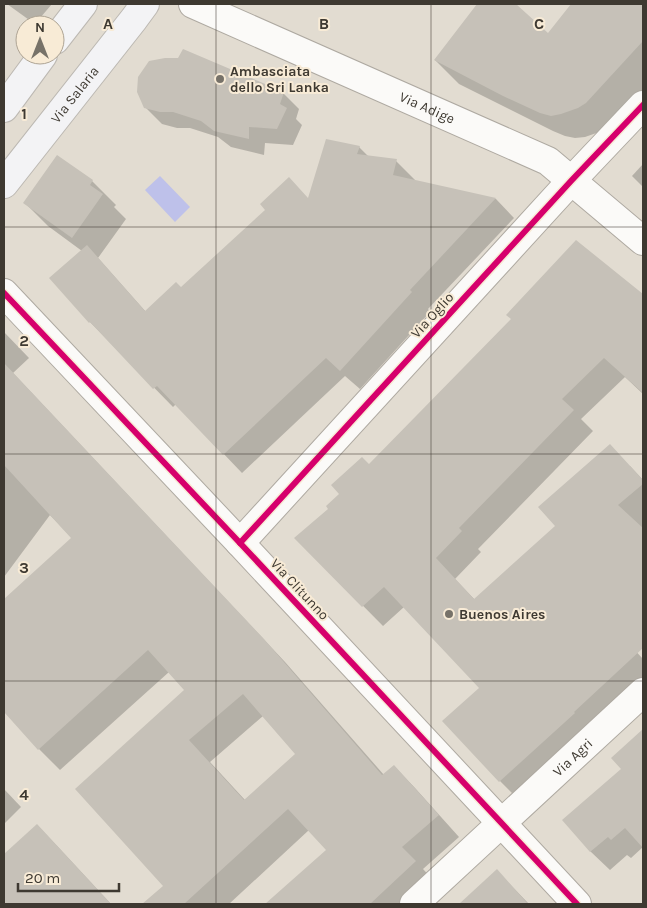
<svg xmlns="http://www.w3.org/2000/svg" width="647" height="908" viewBox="0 0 647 908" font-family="Karla,sans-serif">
	<rect width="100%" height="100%" fill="#e2dcd1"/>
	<path fill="#bec1ea" d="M160,176L190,207L175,222L145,190Z"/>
	<g fill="#0003" fill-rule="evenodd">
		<path d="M7,4H52L40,18L38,17L32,22Z"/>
		<path d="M478,4H514L549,35L573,4H643V89L609,126L602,131L585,137L575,138L565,136L553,131L459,84L435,60Z"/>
		<path d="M283,93L299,109L296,119L302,125L293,145L265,143L264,155L231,147L218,137L190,128H177L162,124L145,107Z"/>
		<path d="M359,147L369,157L396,161L415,180V181L496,199L514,218L428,309L430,312L360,389L345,376L242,473L176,404L173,407L90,322L82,251L48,226L25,203L92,181L116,205L114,207L126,219L98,258L146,312L181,289L309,199Z"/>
		<path d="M643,164V187L632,176Z"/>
		<path d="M576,242L643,295V394L625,377L581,419L593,431L478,549L481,552L455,579L475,600L630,466L643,480V635L630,645L643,659V686L520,801L500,781L481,688L404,607L383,626L296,538L329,509L369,466L512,319Z"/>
		<path d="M4,332L29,358L13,373L285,662L384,775L394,766L415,788L459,837L423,869L436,883L414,904H272L270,902L328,850L309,830L229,904H144L165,886L186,691L169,672L60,770L39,749L4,710V601L73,539L50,515L4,577ZM263,716L297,755L245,800L210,762Z"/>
		<path d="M633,740L643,750V847L631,858L627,855L610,870L590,851L623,769Z"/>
		<path d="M4,789L21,807L4,824Z"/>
		<path d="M37,825L58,847L111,904H4V856Z"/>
		<path d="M497,871L529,904H461Z"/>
	</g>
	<g fill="#c6c1b8" fill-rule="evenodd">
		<path d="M477,4H516L548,33L571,4H643V41L586,103L578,108L561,114L551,116L540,113L503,96L434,60Z"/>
		<path d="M183,49L284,92L280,104L287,108L277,129L249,127V139L214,131L201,121L173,112H160L144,108L137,92L138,77L149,61L165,58H178Z"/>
		<path d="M326,139L360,146L357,154L397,159L393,175L496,198L410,290L412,292L340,371L326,358L223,455L157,386L153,389L90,322L89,323L49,278L87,245L145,311L176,282L181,287L265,210L260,204L289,177L308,198Z"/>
		<path d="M57,155L93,180L90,185L103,194L72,238L23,203Z"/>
		<path d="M576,240L643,294V393L604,358L562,399L574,410L459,528L462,531L436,558L474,599L555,526L538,507L610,444L643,480V484L618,505L643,528V648L574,712L575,713L499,782L442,721L479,688L384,587L362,607L294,538L328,509L326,506L339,494L331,485L362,457L369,464L511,319L506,315Z"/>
		<path d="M4,363L264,639L382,775L394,765L439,815L402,847L416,861L370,904H265L326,850L288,809L184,904H142L163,886L75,789L184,690L148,650L38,750L4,712V599L71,538L4,465ZM243,694L295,754L244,800L189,740Z"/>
		<path d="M643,729V848L625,828L611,840L608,837L590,852L562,820L621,769L611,758Z"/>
		<path d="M37,824L111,904H4V854Z"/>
		<path d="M497,869L528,904H459Z"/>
	</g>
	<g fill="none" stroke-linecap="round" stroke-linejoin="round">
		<defs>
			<g id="minor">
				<path id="s1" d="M193,4L548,161L643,241"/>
				<path d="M4,293L240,543L577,904"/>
				<path d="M240,543L571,181L643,105"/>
				<path id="s2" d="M414,904L643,692"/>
			</g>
			<g id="major">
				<path d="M55,40L83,4"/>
				<path d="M4,108L43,55"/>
				<path id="s3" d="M4,184L134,19L145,4"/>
			</g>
		</defs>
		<use href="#minor" stroke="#aea9a1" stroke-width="30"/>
		<use href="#major" stroke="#bcb8b2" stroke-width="30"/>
		<use href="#minor" stroke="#fbfaf8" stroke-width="28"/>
		<use href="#major" stroke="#f3f3f5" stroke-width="28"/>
		<defs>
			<g id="cycleway">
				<path d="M4,293L240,543L577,904"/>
				<path d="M240,543L571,181L643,105"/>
			</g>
		</defs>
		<use href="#cycleway" stroke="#f8ebd6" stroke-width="9"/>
		<use href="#cycleway" stroke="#d6006c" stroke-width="6"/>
	</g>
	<path fill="none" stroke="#3e3931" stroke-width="1" stroke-opacity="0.55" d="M216,4V904M431,4V904M4,227H643M4,454H643M4,681H643"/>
	<g fill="#777269" stroke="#f8ebd6" stroke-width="2">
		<circle cx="220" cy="79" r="5"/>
		<circle cx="449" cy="614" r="5"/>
	</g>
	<g text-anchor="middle" stroke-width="4" stroke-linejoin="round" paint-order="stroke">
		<g font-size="14" font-weight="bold" fill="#3e3931" stroke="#f8ebd6" text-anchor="start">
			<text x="230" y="76">Ambasciata<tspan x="230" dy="16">dello Sri Lanka</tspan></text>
			<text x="459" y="619">Buenos Aires</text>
		</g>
		<g font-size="14" fill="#3e3931" stroke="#f8ebd6">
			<text dy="5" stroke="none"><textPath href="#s3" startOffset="114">Via Salaria</textPath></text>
			<text dy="5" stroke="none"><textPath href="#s1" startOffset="256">Via Adige</textPath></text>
			<text transform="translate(432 315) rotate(-48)" y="5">Via Oglio</text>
			<text transform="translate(300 589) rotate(47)" y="5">Via Clitunno</text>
			<text dy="5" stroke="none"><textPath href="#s2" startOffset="216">Via Agri</textPath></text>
		</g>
	</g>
	<g font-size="16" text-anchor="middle" font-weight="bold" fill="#3e3931" stroke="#f8ebd6" stroke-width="4" stroke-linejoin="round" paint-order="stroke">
		<text x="108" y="29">A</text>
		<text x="324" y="29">B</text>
		<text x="539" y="29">C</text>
		<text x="24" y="119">1</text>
		<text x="24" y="346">2</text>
		<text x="24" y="573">3</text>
		<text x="24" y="800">4</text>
	</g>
	<rect width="647" height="908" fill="none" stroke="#3e3931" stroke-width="10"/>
	<g transform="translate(40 40)"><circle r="24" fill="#f8ebd6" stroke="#aea494"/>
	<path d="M0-4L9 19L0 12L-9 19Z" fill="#777269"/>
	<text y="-8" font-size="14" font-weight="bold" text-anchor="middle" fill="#3e3931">N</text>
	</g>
	<path d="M18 883v8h101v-8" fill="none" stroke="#3e3931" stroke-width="2.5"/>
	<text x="25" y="883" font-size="15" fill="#3e3931" stroke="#f8ebd6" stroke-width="4" paint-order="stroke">20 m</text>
</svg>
